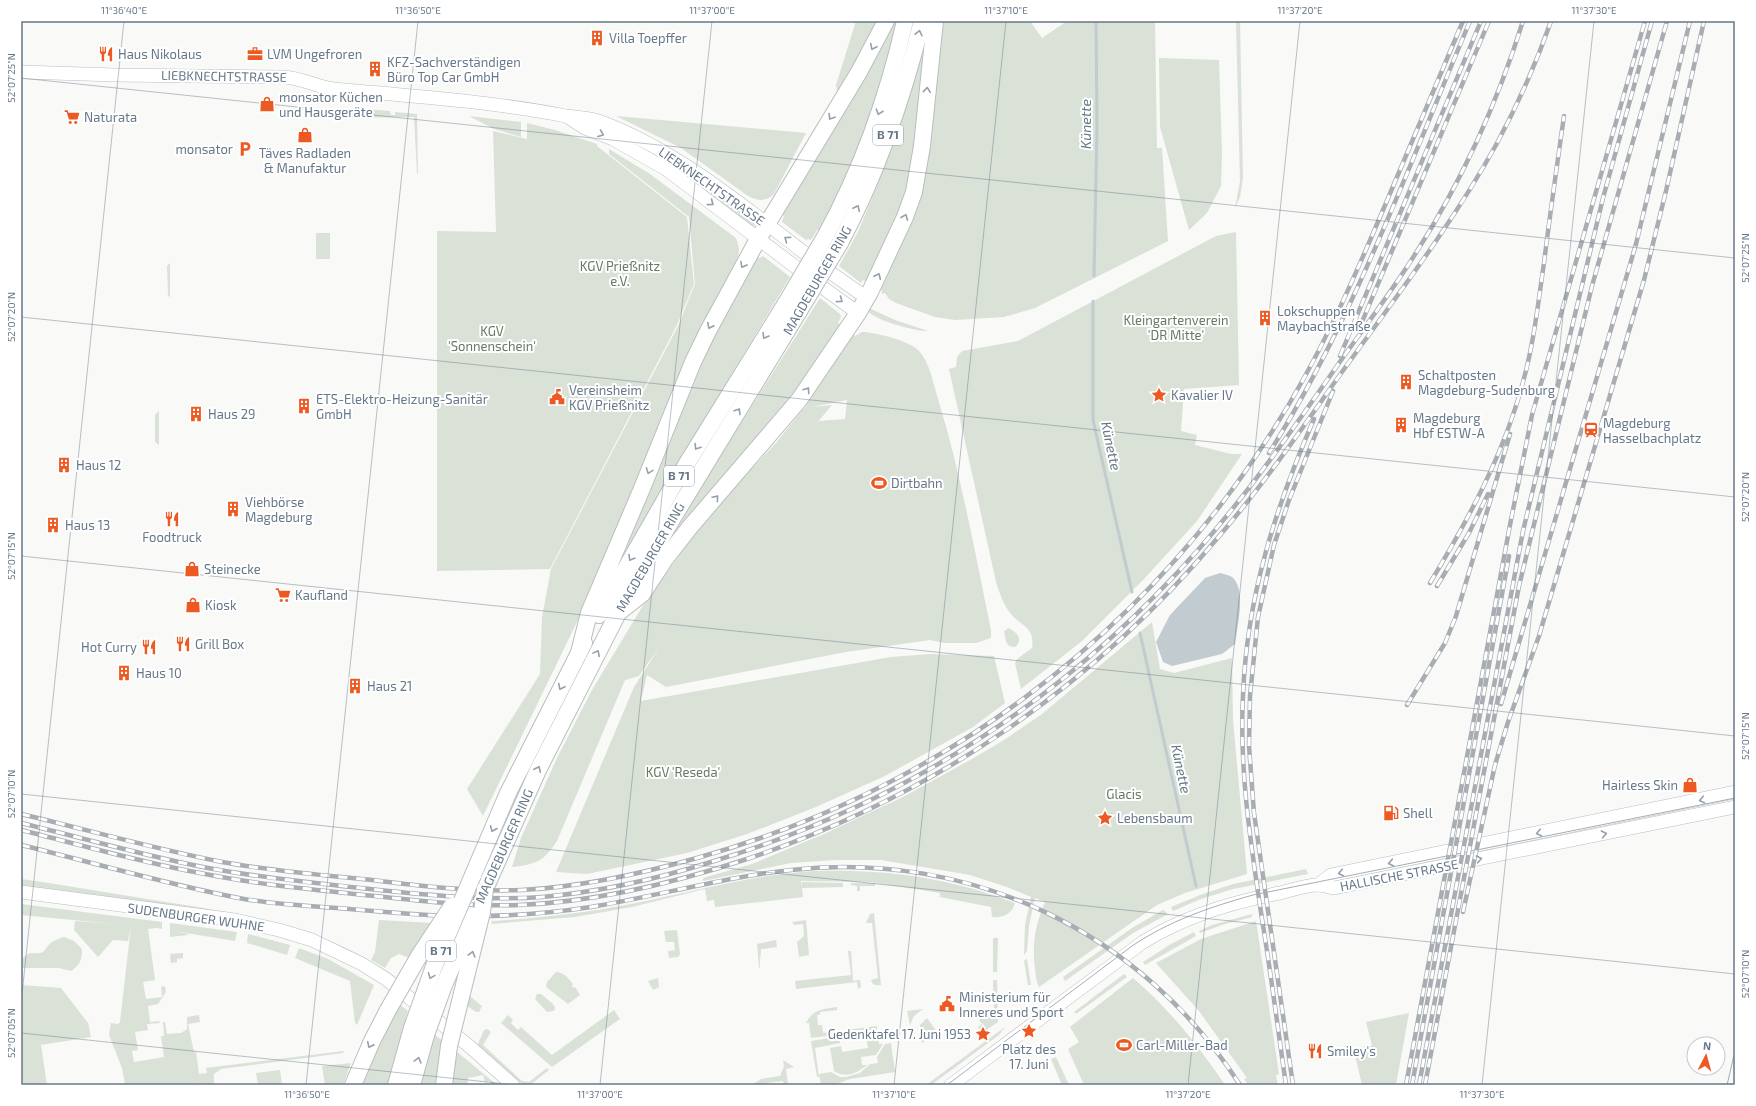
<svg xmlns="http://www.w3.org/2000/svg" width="1756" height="1106" viewBox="0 0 1756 1106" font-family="'Exo 2',sans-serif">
	<rect width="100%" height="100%" fill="#f9f9f7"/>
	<g fill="#dae1d7" fill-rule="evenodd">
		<path d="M856,21H878L838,98L836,85Z"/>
		<path d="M893,21H898L884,74L863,136L838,193L819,230H817L811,240L808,239L806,240L782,222L784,216L781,213Z"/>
		<path d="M944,21H1030L1042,38L1067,21H1155L1157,148H1162L1168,241L1035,308L1004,317L955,320L935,317L896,303L889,299L885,293L882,294L881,286L927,162Z"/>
		<path d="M1236,21H1240L1243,178L1240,197L1235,208L1240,181Z"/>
		<path d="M923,51L913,165L900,214L867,282L863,280L861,283L839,266C847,251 857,236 863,220C886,166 905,110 920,53Z"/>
		<path d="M1159,58L1219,60L1222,155L1221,186L1207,213L1189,230L1160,127Z"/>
		<path d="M350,108L390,111L391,115H395V112L417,114L418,174L417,173L414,117L349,118Z"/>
		<path d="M469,116L521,122V137L494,129Z"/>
		<path d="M616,116L806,133L774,194C766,202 757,201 748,196L681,148Z"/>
		<path d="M527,123L555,130L597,144V146L687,217L694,284L677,325L550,569L437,571V231L496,232L493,131L527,139Z"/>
		<path d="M610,132L672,161L756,223V225L752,226Z"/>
		<path d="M609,149L650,174L736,238L739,248L738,262L606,562L483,816L467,789L540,674L542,617L551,569L678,326L695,284L689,217L609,154Z"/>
		<path d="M1236,232L1239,385L1184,389L1181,431L1197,435L1195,445L1231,454H1242L1197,521L1144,579L1082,641L1021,689L1015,663L1017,659L1032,648C1035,627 1022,627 1011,614C1003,604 1000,594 996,582L949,369L956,367L957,357L962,351L1018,341L1216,236Z"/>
		<rect x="316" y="233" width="14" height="26"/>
		<path d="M756,256L760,258L763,256L790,277L627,548V546L707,351Z"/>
		<path d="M170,263V298L168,295L167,266Z"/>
		<path d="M820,298L840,314L841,317L838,323L841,325L801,386L739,461L670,536Z"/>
		<path d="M869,308L895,320L928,331C917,332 873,320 867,310Z"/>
		<path d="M862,332C875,332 910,341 919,351C930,363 933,383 938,399C961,474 975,553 991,630V638L976,643H944L930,640L846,652L666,687L647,675L641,701L891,657L930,654L994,656L1005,703L973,727L885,776L816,807L747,834L687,853L587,874L556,872L634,687L661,645L639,676L625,680L557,841C543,862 537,864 512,867L521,838L557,758L592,690L642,607L709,514L776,443L803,409L805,408L846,340L853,333L855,336ZM847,400L845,419L819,421L812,429L832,405L812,407Z"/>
		<path d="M159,411V445L155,442V415Z"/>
		<path d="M1152,622L1160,669L1174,673L1232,658L1233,720L1247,874L1185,893L1157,905L1039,987C1036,982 1036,975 1035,969C1032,942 1035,926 1045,902L1035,898L1029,926L1027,951L1024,955L1025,925L1031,897L1007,887L970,875L881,860H836L791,863L703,881V878L752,864L824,834L903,797L972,759L1004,740L1042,714Z"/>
		<path d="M1009,628C1015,632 1022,636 1018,644L1015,647L1009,646L1006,642L1004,631Z"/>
		<path d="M1306,869L1308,874L1233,889L1201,899L1173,911L1171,907L1200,895L1233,884Z"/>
		<path d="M814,871C885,869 948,877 1015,903C1012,914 1003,918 992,917L991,907L940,897V893L870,882L801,881L802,887V882L843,883V887L802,888L803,897L715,907L714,900L707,901L705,889L632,907L575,917L491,924L492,921C539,918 585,913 631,904C691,892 752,875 814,871Z"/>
		<path d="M21,879C65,885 109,893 153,900C239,913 324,926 397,978L315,936L21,887Z"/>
		<path d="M851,883H875V886H860V891H857V886L851,885Z"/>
		<path d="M21,904L162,922V929L157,928L148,929L155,980L143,982L146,999L162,997L161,987L165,986L166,992L158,1004L148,1006L150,1022L159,1021L160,1023L147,1024L148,1030L135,1032L138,1050L132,1051L134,1062L164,1057L161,1036H164L163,1022H165L167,1034L181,1033L187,1029V1017L199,1015L200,1022L188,1024L194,1052L196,1051L199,1074L207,1073L206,1068L344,1051L343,1053L221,1069L214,1074V1085H202L201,1083L182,1085H125L122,1068L109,1035L111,1023L118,1024L120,1022L131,926L128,941L113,940L98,957L74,930L75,921L115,924L21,915Z"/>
		<path d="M1163,910L1168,914L1133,933L1065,981L1063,977L1132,928Z"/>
		<path d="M874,913L881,985C877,986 872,985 871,980L878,978L872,923H866L870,914Z"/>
		<path d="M1252,914V917L1225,924L1200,933L1199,931L1212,925Z"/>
		<path d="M379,920L432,923L409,958L399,954L391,958L385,968L371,960L375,952Z"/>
		<path d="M806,920L809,955L799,957L797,942L804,936L803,924L794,925L792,922Z"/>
		<path d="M1256,921L1279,1074L1276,1075L1278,1085H1248L1244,1079L1247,1078L1199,1011L1156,963L1201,939Z"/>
		<path d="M170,923L237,932L235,941L174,931L188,934V935L170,937Z"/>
		<path d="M677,930L680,954L678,957L669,958L668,951L675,950L674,942H666L664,931Z"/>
		<path d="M1194,932L1196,936L1145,965L1143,962L1171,944Z"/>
		<path d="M248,934L290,945L287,955L247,943Z"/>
		<path d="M64,937L74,941L82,949C82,960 80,965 71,971L59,968H23L22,959L29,953C51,955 41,948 54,941C57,939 61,938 64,937Z"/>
		<path d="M993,938H998L997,972H993Z"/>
		<path d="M776,940L777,947L761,949C761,956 759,961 760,968H759L757,944Z"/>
		<path d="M299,948L328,959L374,985L357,1025L355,1023L350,981L295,958Z"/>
		<path d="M848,951H851L853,981L860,980L861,987L858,989L857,982L796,989L795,981L851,975Z"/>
		<path d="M183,953V958L177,959V962L171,963L170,954Z"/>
		<path d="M1026,959H1027L1031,985H1028L1024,961Z"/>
		<path d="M556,972C565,973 567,977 573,984L572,986L573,988L575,987L580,995L568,1004L546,987L547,982Z"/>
		<path d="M1124,974L1127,977L1076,1014L1074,1012Z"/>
		<path d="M658,978L659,987L653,990L648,981Z"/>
		<path d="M1133,978C1170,1010 1198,1045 1225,1085H1084L1068,1049L1079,1042L1070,1027Z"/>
		<path d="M993,980H997L998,1022L982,1033L978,1027L982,1024L979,1020L994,1009Z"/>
		<path d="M21,985L61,988L88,1023L91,1037L41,1045L47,1085H21Z"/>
		<path d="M537,994H541L553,1004L555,1008L554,1011L547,1012L535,999Z"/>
		<path d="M468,996L471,997L482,1006L479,1012H476L466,1005Z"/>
		<path d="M399,1004L408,1011L387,1085H360Z"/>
		<path d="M837,1007V1010L820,1012V1015H817L818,1025H822L823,1033L842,1031V1034L811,1038L809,1023H806C813,1009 824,1009 837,1007Z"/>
		<path d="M923,1009L914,1016L910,1025L907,1011Z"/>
		<path d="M614,1010L620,1019L552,1067L501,1023L508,1015L513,1020L511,1023L518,1030L521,1027L552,1055Z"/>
		<path d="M1409,1013L1396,1085H1362L1354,1050L1372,1045L1366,1022Z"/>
		<path d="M927,1018L937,1032L922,1043L921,1041L920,1025Z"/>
		<path d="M877,1026V1031L858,1037L851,1041L847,1040L846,1030Z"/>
		<path d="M1005,1027L999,1035L931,1085H926Z"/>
		<path d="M487,1029L491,1032L483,1045L522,1081L529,1082L547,1068L549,1070L530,1085L522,1084L477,1046L484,1030Z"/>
		<path d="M877,1033L879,1044H883L876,1055L861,1057L862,1065H867C857,1073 846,1079 834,1071L830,1048L841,1046L842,1052L868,1048L866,1036Z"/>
		<path d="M434,1034L444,1042L437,1085H420Z"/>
		<path d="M843,1036L840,1038V1043L815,1048L819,1077H817L811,1041Z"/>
		<path d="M891,1043L895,1072L850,1079L833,1085H821L819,1074L831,1072L840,1077H846L860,1073L870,1064L878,1063L877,1057L885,1044Z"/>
		<path d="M456,1051L497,1085H493L489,1081L485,1082L483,1075L468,1078L467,1085H451Z"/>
		<path d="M1056,1057L1069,1085H1062L1051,1059Z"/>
		<path d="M783,1060L794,1067L786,1069L788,1085H784L783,1081L766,1083V1085H752L761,1079L780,1076L784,1066Z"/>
		<path d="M351,1063L343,1085H325L322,1066Z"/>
		<path d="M280,1070L282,1085H258L256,1073Z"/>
	</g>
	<path fill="#c1cbd0" d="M1220,573C1224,574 1229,575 1232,577C1247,589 1237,628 1235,644L1222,654L1172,666L1163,662L1156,642L1170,615L1205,578Z"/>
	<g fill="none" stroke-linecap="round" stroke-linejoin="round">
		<g stroke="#c1cbd0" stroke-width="3">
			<path d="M1094,276L1097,127L1096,21"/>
			<path d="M1093,301V420L1132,592"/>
			<path d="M1140,633L1196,886"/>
		</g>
		<defs>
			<g id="secondary">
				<path d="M21,72L115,75L284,77C303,78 316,87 334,89C411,96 489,101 566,116C580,118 589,117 604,123C679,152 743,206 806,254"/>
				<path d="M568,117L585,128L613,139L666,169L797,268"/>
				<path d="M831,273L867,298"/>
				<path d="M822,287L858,313"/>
				<path d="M1318,885L1331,875L1735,792"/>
				<path d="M21,892L235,920L279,930L312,940L362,964L386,979L469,1046L513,1085"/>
				<path d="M951,1085L1143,942C1185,916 1231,902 1280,893C1292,890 1306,885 1318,885C1323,885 1329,887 1334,888L1735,807"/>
			</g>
			<g id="highway">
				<path d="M826,235C863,167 888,96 905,21"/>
				<path d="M840,243C877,173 903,98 922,21"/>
				<path d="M618,613L642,594L665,559L690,527L799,400L858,313L870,292L905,217L914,192L922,146L935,21"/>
				<path d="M599,615L673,486L786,303"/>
				<path d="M579,653L589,613L643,486L693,362L708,331L758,239L859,72L886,21"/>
				<path d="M473,875L508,793L584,643"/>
				<path d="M485,889L538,770L618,613L671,521L799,311"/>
				<path d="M353,1085L372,1041L388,1010"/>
				<path d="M396,1085L412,1028"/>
				<path d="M412,1085L426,1035"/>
				<path d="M444,1085L449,1046"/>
			</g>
		</defs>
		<use href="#secondary" stroke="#b9bec3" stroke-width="14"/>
		<use href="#highway" stroke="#b9bdc0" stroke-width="18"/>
		<use href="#secondary" stroke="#fff" stroke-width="13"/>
		<use href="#highway" stroke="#fff" stroke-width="16"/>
		<g stroke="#a7adb3" stroke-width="1">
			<path d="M1406,870L1457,860"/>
			<path d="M947,1085L1132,946C1169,921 1210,907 1253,895L1735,798"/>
			<path d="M1727,1085L1735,1051"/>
		</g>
		<defs>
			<g id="rail">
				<path d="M1359,329L1489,21"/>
				<path d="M1340,356L1481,21"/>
				<path d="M1269,453C1353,320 1409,166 1470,21"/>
				<path d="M1430,583C1468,520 1504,454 1523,382C1534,343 1538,303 1544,263C1550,214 1557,165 1564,116"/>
				<path d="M1437,586L1469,533L1488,494"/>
				<path d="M1501,704L1636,244L1690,21"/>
				<path d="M1407,705L1445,643L1456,616L1510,434"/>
				<path d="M21,814C88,830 155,849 222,862C272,871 322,875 372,880C421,886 471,892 522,890C581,887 640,874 697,858C936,791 1140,640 1273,430C1319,359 1353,281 1386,203C1412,142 1437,82 1463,21"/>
				<path d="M21,823C83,838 145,856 208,868C261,878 316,883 370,889C427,895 485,901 542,897C599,892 657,879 711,862C904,804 1065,700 1198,550C1249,492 1293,429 1337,366C1363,329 1390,294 1414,256C1461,183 1497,104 1523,21"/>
				<path d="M21,830C81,845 140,862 200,873C254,884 309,889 364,895C415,900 467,907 519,905C596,902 674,883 747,859C934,796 1095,685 1221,534C1261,487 1297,436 1332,386C1388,307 1449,230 1496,145C1517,106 1536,64 1551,21"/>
				<path d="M21,845C95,863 169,885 244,899C279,905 314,906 349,909C390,912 432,917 473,916C513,916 552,913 591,907C658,896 724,877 791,870C971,850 1142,932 1240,1085"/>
				<path d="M1463,912L1495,765L1508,722L1539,636L1644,280L1666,191L1704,21"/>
				<path d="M1286,1085C1278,1030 1271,974 1262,919C1251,845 1239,771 1243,695C1247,596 1275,509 1314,419"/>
				<path d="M1293,1085L1254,813L1249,746L1250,696L1258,617L1274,545L1289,500L1333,391"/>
				<path d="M1406,1085L1510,525L1532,415L1645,21"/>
				<path d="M1412,1085L1509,556"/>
				<path d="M1419,1085L1523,531L1603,198L1652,21"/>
				<path d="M1425,1085L1519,586L1592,286L1667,21"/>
			</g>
		</defs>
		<use href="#rail" stroke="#a7adb3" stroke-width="4.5"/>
		<use href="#rail" stroke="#fff" stroke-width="3" stroke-dasharray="9" stroke-linecap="butt"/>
		<defs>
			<g id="highway-bridge">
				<path d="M786,303L826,235"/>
				<path d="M799,311L840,243"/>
				<path d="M388,1010L419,956L452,906"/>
				<path d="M412,1028L433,969L473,875"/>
				<path d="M426,1035L444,985L474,916"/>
				<path d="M449,1046L482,912L485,889"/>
			</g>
		</defs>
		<use href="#highway-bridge" stroke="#b9bdc0" stroke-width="18" stroke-linecap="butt"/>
		<use href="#highway-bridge" stroke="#fff" stroke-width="16"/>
	</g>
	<defs><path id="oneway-chevron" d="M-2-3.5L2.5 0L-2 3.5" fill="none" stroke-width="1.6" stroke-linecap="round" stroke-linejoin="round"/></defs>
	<g stroke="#94a0ac">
		<use href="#oneway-chevron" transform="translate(919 33) rotate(-77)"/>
		<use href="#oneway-chevron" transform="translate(873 47) rotate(117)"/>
		<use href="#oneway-chevron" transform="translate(927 90) rotate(-84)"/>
		<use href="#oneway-chevron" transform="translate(879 112) rotate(109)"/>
		<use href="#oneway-chevron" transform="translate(831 117) rotate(122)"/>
		<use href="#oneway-chevron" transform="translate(601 134) rotate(22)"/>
		<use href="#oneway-chevron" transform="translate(711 203) rotate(37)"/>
		<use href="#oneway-chevron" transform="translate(857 208) rotate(-65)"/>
		<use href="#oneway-chevron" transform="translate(905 217) rotate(-68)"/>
		<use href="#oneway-chevron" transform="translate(787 239) rotate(-143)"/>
		<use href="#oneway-chevron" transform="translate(743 265) rotate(119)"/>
		<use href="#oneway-chevron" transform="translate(878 276) rotate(-65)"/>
		<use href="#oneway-chevron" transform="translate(840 300) rotate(36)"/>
		<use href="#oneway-chevron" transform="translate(710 326) rotate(117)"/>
		<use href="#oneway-chevron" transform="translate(765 336) rotate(121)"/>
		<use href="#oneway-chevron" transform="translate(807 390) rotate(-56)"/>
		<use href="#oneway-chevron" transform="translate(738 411) rotate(-58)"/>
		<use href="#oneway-chevron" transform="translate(697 447) rotate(122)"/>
		<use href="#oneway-chevron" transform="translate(649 471) rotate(111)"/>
		<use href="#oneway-chevron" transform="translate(716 498) rotate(-49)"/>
		<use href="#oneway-chevron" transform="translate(631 558) rotate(121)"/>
		<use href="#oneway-chevron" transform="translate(597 653) rotate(-62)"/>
		<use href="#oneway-chevron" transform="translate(561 687) rotate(117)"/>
		<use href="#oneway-chevron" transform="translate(538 769) rotate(-65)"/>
		<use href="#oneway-chevron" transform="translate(1702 800) rotate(168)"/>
		<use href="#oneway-chevron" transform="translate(493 829) rotate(113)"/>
		<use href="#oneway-chevron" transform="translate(1539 833) rotate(168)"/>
		<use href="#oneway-chevron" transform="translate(1604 834) rotate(-11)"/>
		<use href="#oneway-chevron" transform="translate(1479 859) rotate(-11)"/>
		<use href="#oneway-chevron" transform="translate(1391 863) rotate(169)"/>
		<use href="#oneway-chevron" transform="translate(1341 873) rotate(168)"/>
		<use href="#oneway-chevron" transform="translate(472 954) rotate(-75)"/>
		<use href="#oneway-chevron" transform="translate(431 976) rotate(111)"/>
		<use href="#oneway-chevron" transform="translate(370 1045) rotate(116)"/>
		<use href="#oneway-chevron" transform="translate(418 1060) rotate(-75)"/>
	</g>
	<path fill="none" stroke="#667889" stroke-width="1" stroke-opacity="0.45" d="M21,78L1735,258M21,317L1735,497M21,556L1735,736M21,794L1735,974M21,1004L124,21M21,1033L516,1085M306,1085L418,21M600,1085L712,21M894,1085L1006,21M1188,1085L1300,21M1482,1085L1594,21"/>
	<defs>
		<symbol id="building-bare" viewBox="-9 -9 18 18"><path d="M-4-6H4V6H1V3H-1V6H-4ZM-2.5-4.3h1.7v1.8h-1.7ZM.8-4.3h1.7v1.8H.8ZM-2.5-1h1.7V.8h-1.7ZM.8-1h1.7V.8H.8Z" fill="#ed5922" stroke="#fff" stroke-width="2.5" paint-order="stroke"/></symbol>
		<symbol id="restaurant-bare" viewBox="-9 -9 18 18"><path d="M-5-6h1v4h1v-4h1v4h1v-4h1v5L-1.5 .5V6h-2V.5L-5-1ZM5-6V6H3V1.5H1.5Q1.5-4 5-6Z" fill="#ed5922" stroke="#fff" stroke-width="2.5" paint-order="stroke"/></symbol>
		<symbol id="office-bare" viewBox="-9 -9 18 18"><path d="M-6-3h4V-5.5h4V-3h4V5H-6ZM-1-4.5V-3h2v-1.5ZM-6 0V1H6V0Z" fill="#ed5922" stroke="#fff" stroke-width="2.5" paint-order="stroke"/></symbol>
		<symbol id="shop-bare" viewBox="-9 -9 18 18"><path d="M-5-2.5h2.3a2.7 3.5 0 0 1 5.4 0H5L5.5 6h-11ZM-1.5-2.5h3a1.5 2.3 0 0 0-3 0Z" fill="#ed5922" stroke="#fff" stroke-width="2.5" paint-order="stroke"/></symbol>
		<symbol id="supermarket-bare" viewBox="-9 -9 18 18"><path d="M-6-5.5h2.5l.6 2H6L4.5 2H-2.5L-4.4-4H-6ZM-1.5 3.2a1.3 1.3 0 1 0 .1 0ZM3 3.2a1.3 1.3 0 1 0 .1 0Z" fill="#ed5922" stroke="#fff" stroke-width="2.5" paint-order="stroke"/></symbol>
		<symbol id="parking-bare" viewBox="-9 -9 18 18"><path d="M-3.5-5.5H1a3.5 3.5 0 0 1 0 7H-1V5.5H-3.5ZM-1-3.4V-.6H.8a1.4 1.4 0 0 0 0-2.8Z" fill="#ed5922" stroke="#fff" stroke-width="2.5" paint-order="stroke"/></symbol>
		<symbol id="sight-bare" viewBox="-9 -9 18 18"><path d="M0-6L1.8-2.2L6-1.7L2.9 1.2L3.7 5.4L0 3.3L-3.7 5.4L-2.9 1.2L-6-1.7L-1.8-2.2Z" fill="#ed5922" stroke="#fff" stroke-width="2.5" paint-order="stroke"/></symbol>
		<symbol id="civic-bare" viewBox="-9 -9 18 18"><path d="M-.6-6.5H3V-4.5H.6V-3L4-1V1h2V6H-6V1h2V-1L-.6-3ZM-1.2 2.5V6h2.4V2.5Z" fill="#ed5922" stroke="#fff" stroke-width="2.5" paint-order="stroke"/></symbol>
		<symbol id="station-bare" viewBox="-9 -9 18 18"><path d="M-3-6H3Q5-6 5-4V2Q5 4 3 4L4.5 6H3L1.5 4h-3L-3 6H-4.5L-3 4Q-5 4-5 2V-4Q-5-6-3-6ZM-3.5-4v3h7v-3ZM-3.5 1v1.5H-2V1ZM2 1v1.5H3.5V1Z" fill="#ed5922" stroke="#fff" stroke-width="2.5" paint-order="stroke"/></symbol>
		<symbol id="stadium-bare" viewBox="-9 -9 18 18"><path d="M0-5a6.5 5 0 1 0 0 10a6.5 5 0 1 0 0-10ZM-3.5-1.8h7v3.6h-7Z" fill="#ed5922" stroke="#fff" stroke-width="2.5" paint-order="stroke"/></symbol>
		<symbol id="fuel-bare" viewBox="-9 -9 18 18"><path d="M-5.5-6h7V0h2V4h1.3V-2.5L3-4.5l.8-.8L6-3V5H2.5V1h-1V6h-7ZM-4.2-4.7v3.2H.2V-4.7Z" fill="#ed5922" stroke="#fff" stroke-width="2.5" paint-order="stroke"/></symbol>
	</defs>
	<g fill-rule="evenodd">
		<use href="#building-bare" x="586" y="27" width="22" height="22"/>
		<use href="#restaurant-bare" x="95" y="43" width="22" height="22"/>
		<use href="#office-bare" x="244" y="43" width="22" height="22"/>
		<use href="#building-bare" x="364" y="58" width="22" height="22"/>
		<use href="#shop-bare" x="256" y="93" width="22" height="22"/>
		<use href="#supermarket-bare" x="61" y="106" width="22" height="22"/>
		<use href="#shop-bare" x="294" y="124" width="22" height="22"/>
		<use href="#parking-bare" x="234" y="138" width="22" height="22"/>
		<use href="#building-bare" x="1254" y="307" width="22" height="22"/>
		<use href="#building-bare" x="1395" y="371" width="22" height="22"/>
		<use href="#sight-bare" x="1148" y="384" width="22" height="22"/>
		<use href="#civic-bare" x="546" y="386" width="22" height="22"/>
		<use href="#building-bare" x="293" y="395" width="22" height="22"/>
		<use href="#building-bare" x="185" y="403" width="22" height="22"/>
		<use href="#building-bare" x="1390" y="414" width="22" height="22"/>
		<use href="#station-bare" x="1580" y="419" width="22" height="22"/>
		<use href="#building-bare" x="53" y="454" width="22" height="22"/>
		<use href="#stadium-bare" x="868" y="472" width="22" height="22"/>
		<use href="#building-bare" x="222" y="498" width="22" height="22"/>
		<use href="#restaurant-bare" x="161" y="508" width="22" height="22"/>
		<use href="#building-bare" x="42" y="514" width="22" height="22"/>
		<use href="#shop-bare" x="181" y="558" width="22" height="22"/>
		<use href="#supermarket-bare" x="272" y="584" width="22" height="22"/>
		<use href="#shop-bare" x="182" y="594" width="22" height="22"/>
		<use href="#restaurant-bare" x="172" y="633" width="22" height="22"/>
		<use href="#restaurant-bare" x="138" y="636" width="22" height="22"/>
		<use href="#building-bare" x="113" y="662" width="22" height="22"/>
		<use href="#building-bare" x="344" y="675" width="22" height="22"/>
		<use href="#shop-bare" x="1679" y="774" width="22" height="22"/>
		<use href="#fuel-bare" x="1380" y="802" width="22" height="22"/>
		<use href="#sight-bare" x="1094" y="807" width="22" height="22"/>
		<use href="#civic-bare" x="936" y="993" width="22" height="22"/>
		<use href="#sight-bare" x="1018" y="1020" width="22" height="22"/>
		<use href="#sight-bare" x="972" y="1023" width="22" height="22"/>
		<use href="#stadium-bare" x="1113" y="1034" width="22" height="22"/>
		<use href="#restaurant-bare" x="1304" y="1040" width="22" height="22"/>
	</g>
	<g text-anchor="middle" stroke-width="4" stroke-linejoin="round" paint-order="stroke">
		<g fill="#fff" stroke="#94a0ac" stroke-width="1">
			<rect x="873" y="125" width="30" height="20" rx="3"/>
			<rect x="664" y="466" width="30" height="20" rx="3"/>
			<rect x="426" y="941" width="30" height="20" rx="3"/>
		</g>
		<g font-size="12" font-weight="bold" fill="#667889">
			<text x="888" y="139">B 71</text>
			<text x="679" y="480">B 71</text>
			<text x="441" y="955">B 71</text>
		</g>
		<g font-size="13" fill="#667889" stroke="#fff" text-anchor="start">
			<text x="609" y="43">Villa Toepffer</text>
			<text x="118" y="59">Haus Nikolaus</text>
			<text x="267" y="59">LVM Ungefroren</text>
			<text x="387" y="67">KFZ-Sachverständigen<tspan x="387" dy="15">Büro Top Car GmbH</tspan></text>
			<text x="279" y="102">monsator Küchen<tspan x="279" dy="15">und Hausgeräte</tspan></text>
			<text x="84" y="122">Naturata</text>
			<text x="233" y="154" text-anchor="end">monsator</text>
			<text x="305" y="158" text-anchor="middle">Täves Radladen<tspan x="305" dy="15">&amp; Manufaktur</tspan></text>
			<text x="1277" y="316">Lokschuppen<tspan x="1277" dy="15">Maybachstraße</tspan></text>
			<text x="1418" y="380">Schaltposten<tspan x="1418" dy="15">Magdeburg-Sudenburg</tspan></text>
			<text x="569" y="395">Vereinsheim<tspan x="569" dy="15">KGV Prießnitz</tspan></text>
			<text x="1171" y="400">Kavalier IV</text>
			<text x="316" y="404">ETS-Elektro-Heizung-Sanitär<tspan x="316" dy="15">GmbH</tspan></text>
			<text x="208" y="419">Haus 29</text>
			<text x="1413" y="423">Magdeburg<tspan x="1413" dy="15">Hbf ESTW-A</tspan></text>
			<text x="1603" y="428">Magdeburg<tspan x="1603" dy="15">Hasselbachplatz</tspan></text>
			<text x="76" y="470">Haus 12</text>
			<text x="891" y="488">Dirtbahn</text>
			<text x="245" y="507">Viehbörse<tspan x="245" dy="15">Magdeburg</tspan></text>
			<text x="65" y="530">Haus 13</text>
			<text x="172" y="542" text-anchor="middle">Foodtruck</text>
			<text x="204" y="574">Steinecke</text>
			<text x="295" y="600">Kaufland</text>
			<text x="205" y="610">Kiosk</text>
			<text x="195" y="649">Grill Box</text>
			<text x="137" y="652" text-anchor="end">Hot Curry</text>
			<text x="136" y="678">Haus 10</text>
			<text x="367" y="691">Haus 21</text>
			<text x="1678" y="790" text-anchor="end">Hairless Skin</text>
			<text x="1403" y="818">Shell</text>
			<text x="1117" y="823">Lebensbaum</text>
			<text x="959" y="1002">Ministerium für<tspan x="959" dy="15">Inneres und Sport</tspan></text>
			<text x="971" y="1039" text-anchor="end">Gedenktafel 17. Juni 1953</text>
			<text x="1136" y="1050">Carl-Miller-Bad</text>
			<text x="1029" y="1054" text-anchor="middle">Platz des<tspan x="1029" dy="15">17. Juni</tspan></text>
			<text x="1327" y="1056">Smiley's</text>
		</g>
		<g font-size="13" fill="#667889" stroke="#fff">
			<text transform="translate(224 76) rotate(1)" y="5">LIEBKNECHTSTRASSE</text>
			<text transform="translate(712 186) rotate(35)" y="5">LIEBKNECHTSTRASSE</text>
			<text transform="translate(817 280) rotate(-60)" y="5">MAGDEBURGER RING</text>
			<text transform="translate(650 557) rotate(-60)" y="5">MAGDEBURGER RING</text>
			<text transform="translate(504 846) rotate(-66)" y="5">MAGDEBURGER RING</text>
			<text transform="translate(1399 875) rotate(-11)" y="5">HALLISCHE STRASSE</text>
			<text transform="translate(196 917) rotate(8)" y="5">SUDENBURGER WUHNE</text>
		</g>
		<g font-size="13" fill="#667a62" stroke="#fff">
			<text x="620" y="271">KGV Prießnitz<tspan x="620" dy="15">e.V.</tspan></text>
			<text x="1176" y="325">Kleingartenverein<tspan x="1176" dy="15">'DR Mitte'</tspan></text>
			<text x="492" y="336">KGV<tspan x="492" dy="15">'Sonnenschein'</tspan></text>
			<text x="683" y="777">KGV 'Reseda'</text>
			<text x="1124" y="799">Glacis</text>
		</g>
		<g font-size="14" font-style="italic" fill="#637a84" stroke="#fff">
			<text transform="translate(1086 124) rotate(-90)" y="5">Künette</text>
			<text transform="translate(1111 446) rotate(78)" y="5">Künette</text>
			<text transform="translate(1181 769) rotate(78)" y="5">Künette</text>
		</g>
	</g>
	<rect width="1756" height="1106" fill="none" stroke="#ffffff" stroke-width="44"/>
	<g transform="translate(1706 1056) rotate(6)"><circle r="19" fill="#ffffff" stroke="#c2c9d0"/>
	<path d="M0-3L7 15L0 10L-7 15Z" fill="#ed5922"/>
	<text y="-6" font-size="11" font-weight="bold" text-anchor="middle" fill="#667889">N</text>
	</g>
	<rect x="22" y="22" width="1712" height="1062" fill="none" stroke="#667889" stroke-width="1.5"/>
	<g font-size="10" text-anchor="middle" fill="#667889">
		<text x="124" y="14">11°36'40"E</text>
		<text x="418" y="14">11°36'50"E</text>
		<text x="712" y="14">11°37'00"E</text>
		<text x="1006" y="14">11°37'10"E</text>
		<text x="1300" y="14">11°37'20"E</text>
		<text x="1594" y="14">11°37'30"E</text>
		<text transform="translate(11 78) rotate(-90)" y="4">52°07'25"N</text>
		<text transform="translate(1745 258) rotate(-90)" y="4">52°07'25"N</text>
		<text transform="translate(11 317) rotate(-90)" y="4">52°07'20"N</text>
		<text transform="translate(1745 497) rotate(-90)" y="4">52°07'20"N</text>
		<text transform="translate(11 556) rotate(-90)" y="4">52°07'15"N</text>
		<text transform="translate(1745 736) rotate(-90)" y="4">52°07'15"N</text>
		<text transform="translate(11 794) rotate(-90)" y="4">52°07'10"N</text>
		<text transform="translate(1745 974) rotate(-90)" y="4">52°07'10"N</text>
		<text transform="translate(11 1033) rotate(-90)" y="4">52°07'05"N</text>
		<text x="307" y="1098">11°36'50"E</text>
		<text x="600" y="1098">11°37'00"E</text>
		<text x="894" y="1098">11°37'10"E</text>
		<text x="1188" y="1098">11°37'20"E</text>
		<text x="1482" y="1098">11°37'30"E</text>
	</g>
</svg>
